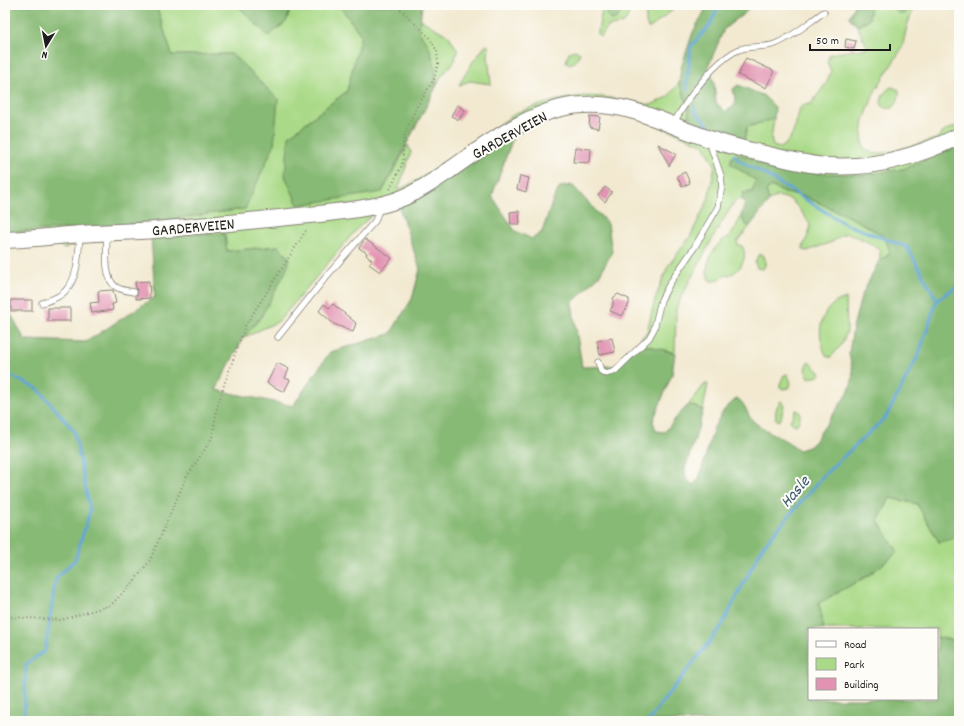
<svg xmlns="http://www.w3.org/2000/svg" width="964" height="726" viewBox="0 0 964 726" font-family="Dekko,sans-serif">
	<rect width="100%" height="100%" fill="#fdfcf7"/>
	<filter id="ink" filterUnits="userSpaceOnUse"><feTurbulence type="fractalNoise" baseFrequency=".025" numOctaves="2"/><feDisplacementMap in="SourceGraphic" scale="8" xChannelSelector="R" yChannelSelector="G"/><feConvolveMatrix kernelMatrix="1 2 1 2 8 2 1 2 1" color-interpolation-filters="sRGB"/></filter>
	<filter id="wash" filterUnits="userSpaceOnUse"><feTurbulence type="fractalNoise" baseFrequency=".012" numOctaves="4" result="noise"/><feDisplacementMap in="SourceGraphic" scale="16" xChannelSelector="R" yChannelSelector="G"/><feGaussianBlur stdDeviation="0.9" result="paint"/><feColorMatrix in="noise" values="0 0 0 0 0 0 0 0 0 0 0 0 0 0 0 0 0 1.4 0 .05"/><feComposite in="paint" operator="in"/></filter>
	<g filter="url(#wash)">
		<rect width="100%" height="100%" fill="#f2e9d0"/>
		<g fill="#aada88" stroke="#637b52">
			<path d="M156,5H237L268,36L286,22L292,5H339L361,35L347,91L289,136L368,194L382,192L408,145L411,152L398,190L418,180L518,112L557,100L583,96L604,97L651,105L668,97L679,83L689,108L744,140L747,127L774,119L771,139L773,146L780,148C794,140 796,122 800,108L804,105L811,104L827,82L831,71L827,62L830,54L868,48L857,26L869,19L871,5H893L898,13L904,14L907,5H915L907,26L902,48L875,91L864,120L862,135L864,148L874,154L890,152L936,139L946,130L959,125V145L950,150L903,169L864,175L814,173L780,167L730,163L756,181L752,192L743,193L742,199L735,201L720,225L682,295L676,309L675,353L638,343L647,331L655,299L668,266L690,237L708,200L715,165L704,145L623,111H573L547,118L375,212L356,230L279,321L243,338L261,317L278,246L227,251L224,234L151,235L74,243L64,249L58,244L5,247V232L103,227L149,222L245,209L232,54L172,55Z"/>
			<path d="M603,5H610L607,15L616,19L627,5H629C628,23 627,24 609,26L600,37L598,35V31Z"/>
			<path d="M646,5H679L650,28H648L646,23Z"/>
			<path d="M420,18L426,23L449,36L458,51L454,62L440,78L436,87C435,64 434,51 419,32Z"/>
			<path d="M486,45L489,47L488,55L491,84L470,81L459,85L472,63Z"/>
			<path d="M575,50L580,53L575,62L569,64L566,62L569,52Z"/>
			<path d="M892,87L899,90C899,97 898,102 893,108C875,112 880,92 892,87Z"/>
			<path d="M773,187L785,193L804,196L856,220L884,236L890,251L886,257L880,259V250L870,243L847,233L840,236L832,242L807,251L803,250C803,242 811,234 810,225C809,221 794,202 791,200C787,198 782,197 778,196L769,201L766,190Z"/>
			<path d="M741,216L745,224L750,226L737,242L738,245L742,246C747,254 744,265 736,271C733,274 728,275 724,276C719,279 716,282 710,281C702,269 712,249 722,241C725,239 728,238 730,236C735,230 738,223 741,216Z"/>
			<path d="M762,254C766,258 766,262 764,268L762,269L757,268L755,263L758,255Z"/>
			<path d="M846,298L847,331L842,344L831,357H827C818,340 817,319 832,305C835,302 841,300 846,298Z"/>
			<path d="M807,363H811L819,371L821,374C818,377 812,378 808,377L805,369Z"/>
			<path d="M784,375H787L789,377L791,383L788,388L783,389L780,387V384Z"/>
			<path d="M705,384H708L703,410L689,404Z"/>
			<path d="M781,401L784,405L781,419L778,421L776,419C775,412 776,406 781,401Z"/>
			<path d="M796,410L799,411C801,417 800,421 796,425L792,424L790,421Z"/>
			<path d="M890,498L917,504L939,542L959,537V642L937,637V629H824L818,603L869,575L878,521Z"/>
		</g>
		<g fill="#87ba74" stroke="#526b48">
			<path d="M5,5H156L172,55L232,54L278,99L274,145L245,209L149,222L103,227L5,232Z"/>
			<path d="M237,5H292L286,22L268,36Z"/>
			<path d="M339,5H422L419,32L428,44L435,66L436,87L382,192L298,205L285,176L289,136L347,91L361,35Z"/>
			<path d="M610,5H627L616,19L611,20L607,15Z"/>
			<path d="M708,5H749L746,12L724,29L708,67L714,82L716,103L726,112L736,103L733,89L738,85L764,96L775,107L774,119L747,127L744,141L725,139L688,125L689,107L679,83L681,68L693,32Z"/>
			<path d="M853,5H871L869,19L857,26L849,17L854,7Z"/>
			<path d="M893,5H908L904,14L898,13Z"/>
			<path d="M515,132L492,196L515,231L532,239L542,232L553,200L560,187L572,185L608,224L612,252L599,276L572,303L582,367L614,366L638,343L675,353L672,374L653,421L656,431L665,432L675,419L689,404L703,410L695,439L685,468L686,479L693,485L699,479L714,427L724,410L737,398C747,405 746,414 753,421C767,433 785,438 799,450L811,446L848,393L852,382L853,373L849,353L853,328L861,297L880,259L886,257L890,251L884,236L856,220L804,196L785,193L773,187L766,190L769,201L750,226L745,224L741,216L745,203L742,199L743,193L752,192L756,181L730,163L732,157L739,154L780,167L814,173L864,175L903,169L950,150L959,145V251L957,258L959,270V537L939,542L917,504L890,498L878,521L898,552L869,575L819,603L824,629H809V699H937V637L959,642V721H5V389L9,379L5,373V303L25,340L86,342L155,297L151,235L225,234L227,251L278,246L290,258L285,273L261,317L243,338L216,390L293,406L330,352L390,334L412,299L420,269L399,207Z"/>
		</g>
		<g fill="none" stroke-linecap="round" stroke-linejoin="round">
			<g stroke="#62a6d7" stroke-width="3">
				<path d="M687,89L686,87L691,46L710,25L719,5"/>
				<path d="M694,107L697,113L714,132"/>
				<path d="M734,155L741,162L761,172L845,224L907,247L937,300"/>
				<path d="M11,376L38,389L74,431L90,511L75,560L56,578L45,651L26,664L24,721"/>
				<path d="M649,721L660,705L721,627L763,546L826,473L886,417L918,356L937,300L959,285"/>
			</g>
		</g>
		<g id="blocks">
			<g fill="#e293b2">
				<path d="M846,39L856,41L854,49L845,47Z"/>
				<path d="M746,58L774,71L766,88L738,75Z"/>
				<path d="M457,105L465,110L459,120L451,116Z"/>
				<path d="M590,116L600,117L598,129L589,127Z"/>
				<path d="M658,144L676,154L669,166Z"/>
				<path d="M575,148L591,149L590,163L573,162Z"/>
				<path d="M685,172L690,183L682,187L677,176Z"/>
				<path d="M520,176L529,178L526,192L517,189Z"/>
				<path d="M605,187L612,192L605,202L598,196Z"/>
				<path d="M519,211L520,224H511L510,212Z"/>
				<path d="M365,239L392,258L380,272L369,264L372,260L366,255L367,253L359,248Z"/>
				<path d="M149,281L150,298L136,299V296L138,292L136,288L135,282Z"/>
				<path d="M113,290L116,303L112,304L113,310L92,313L90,303L99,302L98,291Z"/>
				<path d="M618,294L629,299V304L622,316L610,311L613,305V298Z"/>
				<rect x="11" y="300" width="21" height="11"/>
				<path d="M324,304L329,308L333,304L356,323L353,332L334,324L319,311Z"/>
				<rect x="48" y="308" width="22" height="13"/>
				<path d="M612,338L615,352L600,355L597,341Z"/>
				<path d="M277,363L289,369L285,378L290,380L284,392L267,383Z"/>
			</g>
		</g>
	</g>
	<g filter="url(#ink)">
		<use href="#blocks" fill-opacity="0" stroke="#878276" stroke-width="1"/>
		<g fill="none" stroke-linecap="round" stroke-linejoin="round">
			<defs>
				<g id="lane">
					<path d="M673,124C687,100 709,67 734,52C747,44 762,49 775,44C793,37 808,23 824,12"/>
					<path d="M107,235C107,249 103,278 116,287C121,290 128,291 134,292"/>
					<path d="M42,303C50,300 61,297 66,290C79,276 78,254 80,236"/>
					<path d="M278,337L326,277L375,221L380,207"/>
					<path d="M598,362L601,371L606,374L615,371L649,338L654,329L661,300L670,283L694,248L718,207L722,186L721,176L711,147L710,141"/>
				</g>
				<path id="secondary" d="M5,240C30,239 55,236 80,234C105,232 130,232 155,230C180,228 205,225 229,223C259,220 289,217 319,214C342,211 366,209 388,203C411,197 431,183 450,170C487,144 536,106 583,105C626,103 654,118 693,133C716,142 741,149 765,154C786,159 807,165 829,166C874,169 919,156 959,136"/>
			</defs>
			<use href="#lane" stroke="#878276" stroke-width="7"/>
			<use href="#secondary" stroke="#878276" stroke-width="18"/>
			<g stroke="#878276" stroke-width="2" stroke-dasharray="1 3" stroke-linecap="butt">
				<path d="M390,189L401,167L403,159V140L415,110L434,79L438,64L437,51L429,37L396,5"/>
				<path d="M5,622L12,617L61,620L111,605L134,581L149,562L186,478L212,438L217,408L225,382L245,326L307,229"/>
			</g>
			<use href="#lane" stroke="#fff" stroke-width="5.5"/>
			<use href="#secondary" stroke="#fff" stroke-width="16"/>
		</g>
	</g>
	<g text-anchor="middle" stroke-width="4" stroke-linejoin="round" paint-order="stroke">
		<g font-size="16" fill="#1c1c1c" stroke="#fdfcf7">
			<text transform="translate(509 134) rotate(-29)" y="6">GARDERVEIEN</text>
			<text transform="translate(193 226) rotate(-5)" y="6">GARDERVEIEN</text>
		</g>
		<g font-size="17" font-style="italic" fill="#3c5a70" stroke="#fdfcf7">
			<text transform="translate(794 491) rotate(-49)" y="6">Hasle</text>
		</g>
	</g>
	<rect width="964" height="726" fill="none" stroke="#fdfcf7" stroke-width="20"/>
	<rect x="808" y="628" width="130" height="72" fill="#fdfcf7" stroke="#a3a29f"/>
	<rect x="816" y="641" width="20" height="6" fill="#ffffff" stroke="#a3a29f"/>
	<text x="844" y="648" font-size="12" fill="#1c1c1c">Road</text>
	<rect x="816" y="658" width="20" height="12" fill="#aada88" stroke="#a3a29f"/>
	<text x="844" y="668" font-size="12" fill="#1c1c1c">Park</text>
	<rect x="816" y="678" width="20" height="12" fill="#e293b2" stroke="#a3a29f"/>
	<text x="844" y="688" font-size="12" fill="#1c1c1c">Building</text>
	<g transform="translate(46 46) rotate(190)" stroke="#fdfcf7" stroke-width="3" paint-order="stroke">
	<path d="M0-3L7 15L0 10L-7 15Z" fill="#1c1c1c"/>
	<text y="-6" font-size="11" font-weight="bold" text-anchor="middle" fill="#1c1c1c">N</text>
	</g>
	<path d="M810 44v6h80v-6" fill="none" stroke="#1c1c1c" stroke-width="2"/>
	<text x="816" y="44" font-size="12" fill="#1c1c1c" stroke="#fdfcf7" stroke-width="3" paint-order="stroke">50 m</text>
</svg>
